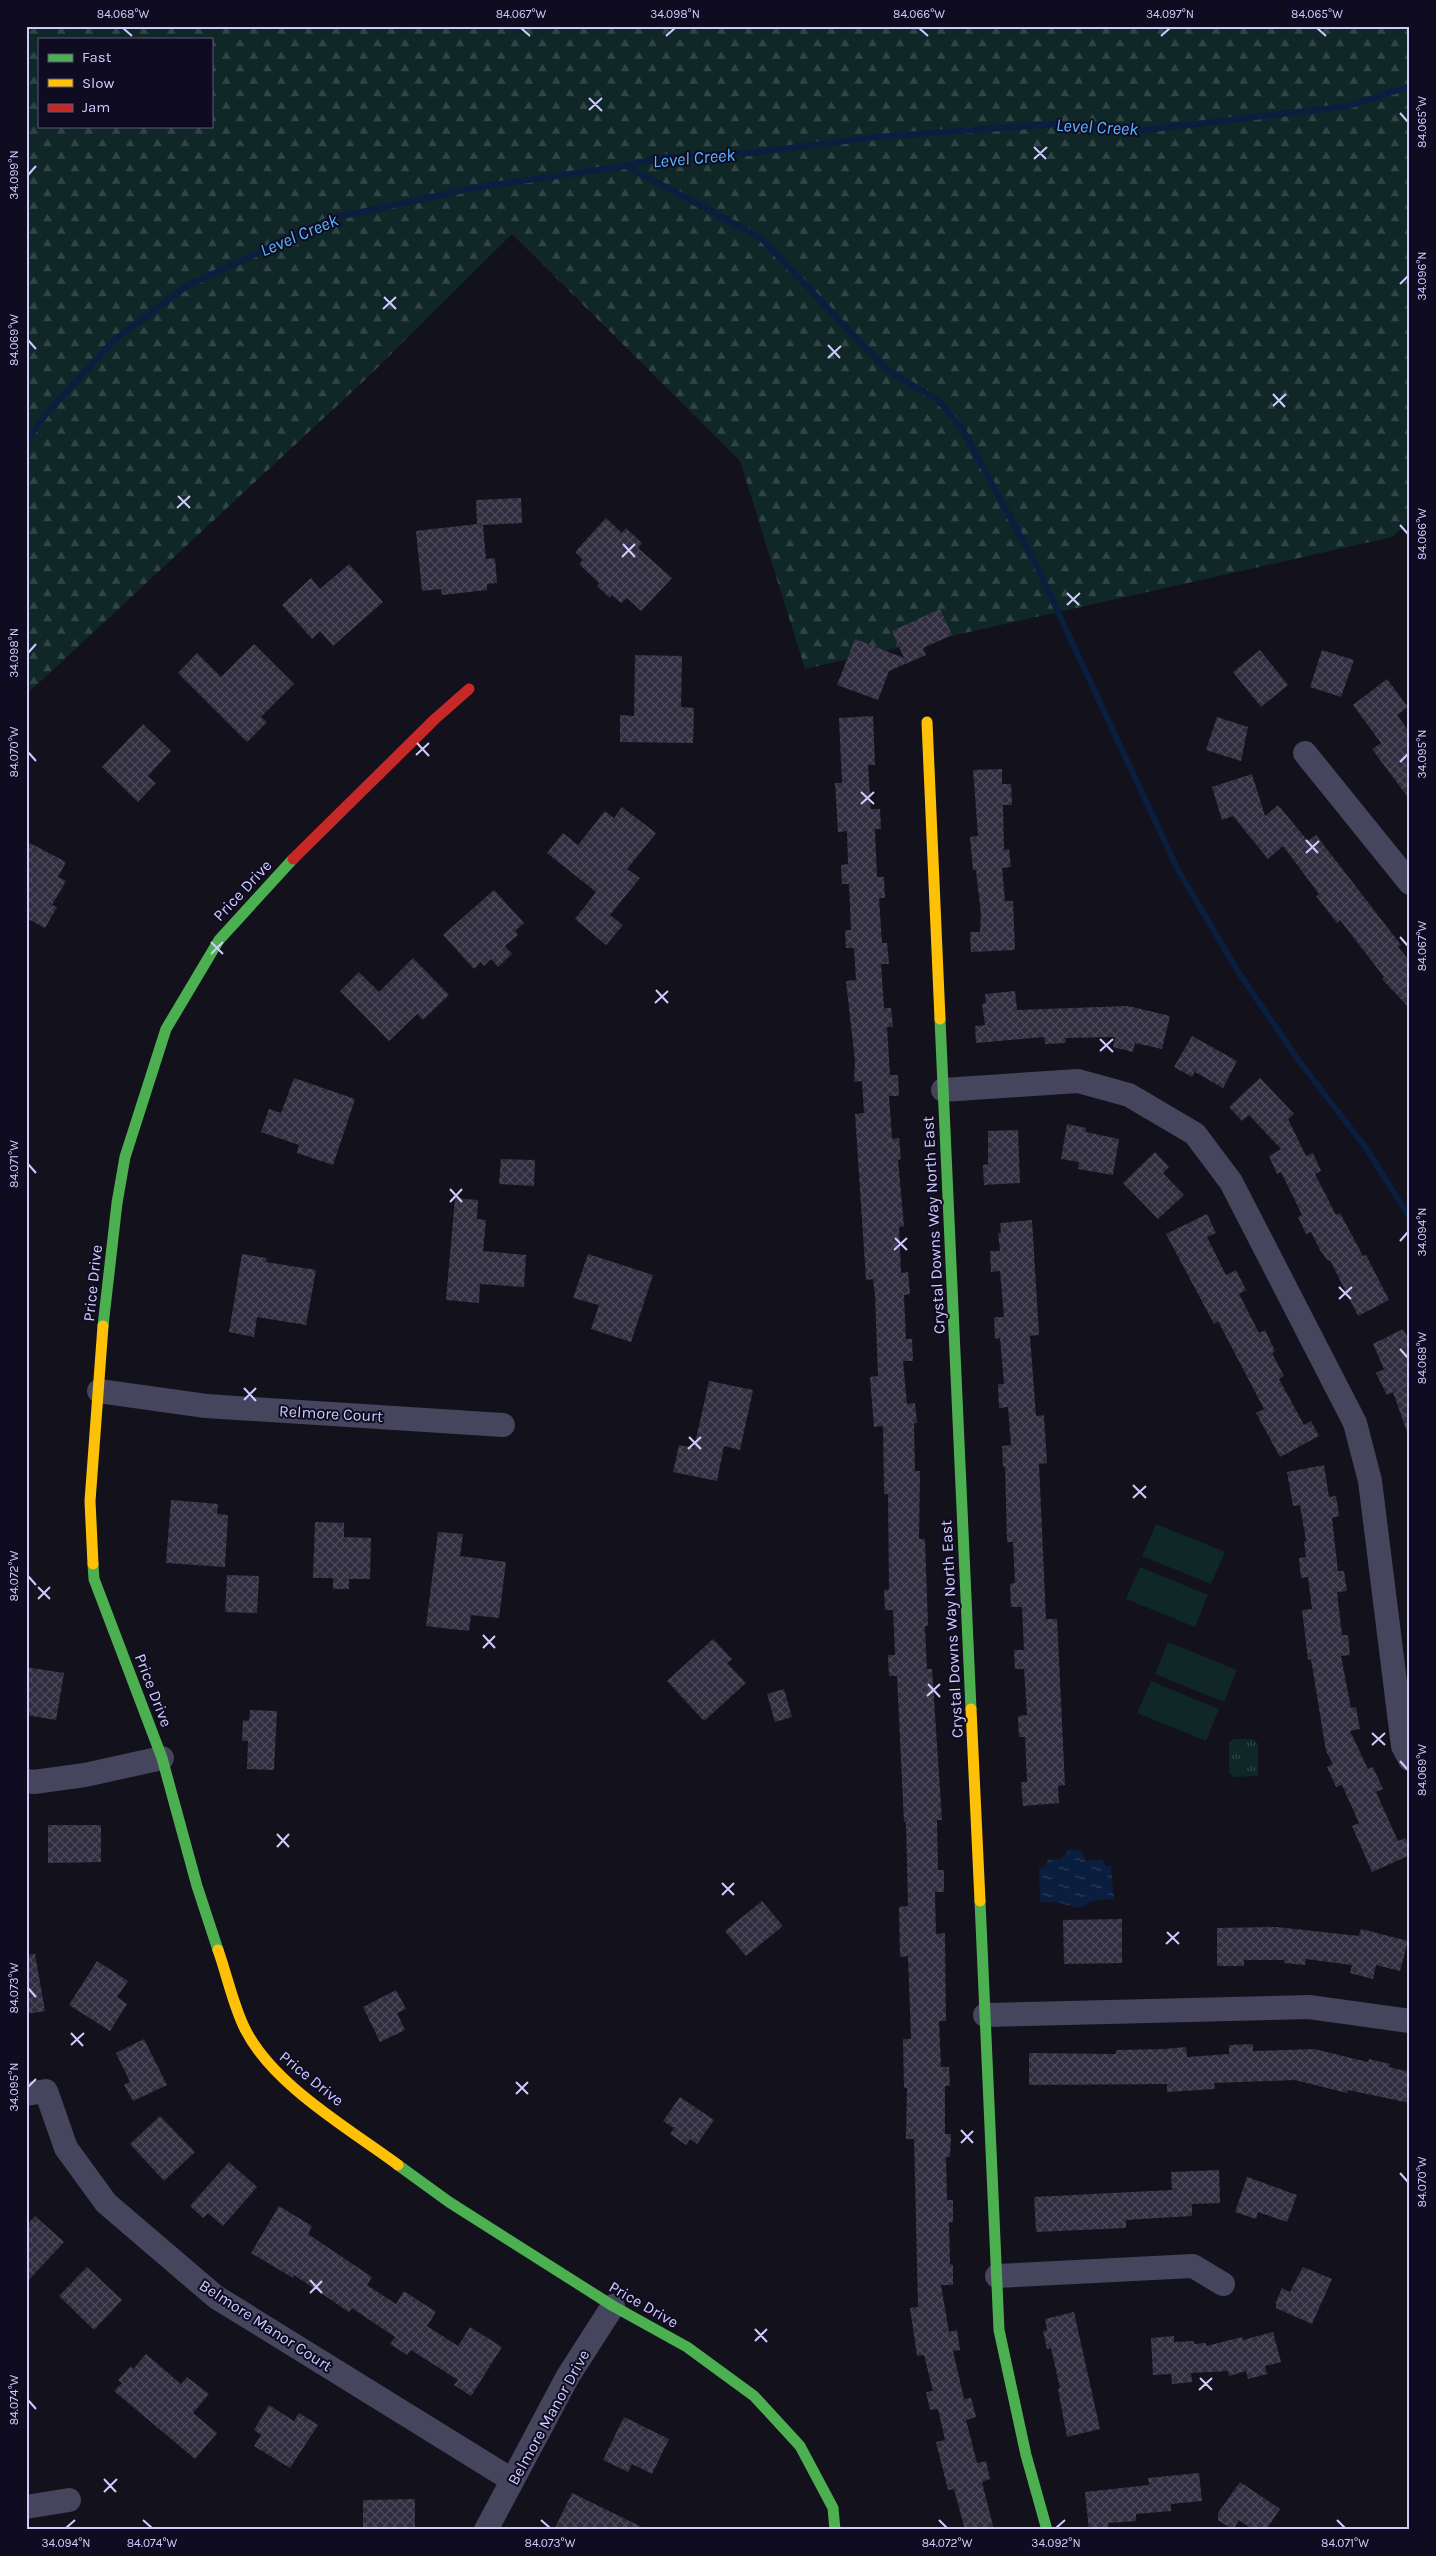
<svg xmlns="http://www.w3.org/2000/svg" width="1436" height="2556" viewBox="0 0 1436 2556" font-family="Karla,sans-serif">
	<defs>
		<pattern id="forest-firs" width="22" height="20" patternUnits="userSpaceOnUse" patternTransform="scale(1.25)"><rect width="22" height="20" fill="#0f2727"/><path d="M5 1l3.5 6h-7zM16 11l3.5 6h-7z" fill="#314547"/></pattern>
		<pattern id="park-tufts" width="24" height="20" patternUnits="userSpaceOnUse" patternTransform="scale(1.25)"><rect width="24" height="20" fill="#0f2727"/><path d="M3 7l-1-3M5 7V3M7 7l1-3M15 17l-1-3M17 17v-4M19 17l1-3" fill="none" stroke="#314547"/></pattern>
		<pattern id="water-ripples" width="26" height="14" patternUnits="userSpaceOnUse" patternTransform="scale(1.25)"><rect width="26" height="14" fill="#0a1e3f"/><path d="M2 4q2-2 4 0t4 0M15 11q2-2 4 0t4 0" fill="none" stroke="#2d3d5c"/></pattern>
		<pattern id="building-cross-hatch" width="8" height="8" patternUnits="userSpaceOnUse" patternTransform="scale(1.25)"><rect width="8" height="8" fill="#302e3e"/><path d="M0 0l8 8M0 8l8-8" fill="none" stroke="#4d4b5b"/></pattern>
	</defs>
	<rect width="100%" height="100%" fill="#12111c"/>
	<g fill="#0f2727">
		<path d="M1156,1524L1225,1552L1211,1584L1142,1556Z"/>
		<path d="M1140,1567L1208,1595L1195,1627L1126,1599Z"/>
		<path d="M1168,1642L1237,1670L1224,1702L1155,1674Z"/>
		<path d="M1151,1681L1219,1709L1206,1741L1137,1713Z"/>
	</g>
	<path fill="url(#forest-firs)" fill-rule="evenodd" d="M26,26H1410V522L1392,537L805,669L740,461L512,234L370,375L26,695ZM39,39H211V126H39Z"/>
	<path fill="url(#park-tufts)" d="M1234,1739H1253L1258,1744V1776L1234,1777L1229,1772V1742Z"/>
	<path fill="url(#water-ripples)" d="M1070,1849L1081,1851L1086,1861L1102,1859L1106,1866H1111L1114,1899L1091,1901L1086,1905L1077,1908L1057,1902H1040L1039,1869L1046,1866L1047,1860L1061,1859Z"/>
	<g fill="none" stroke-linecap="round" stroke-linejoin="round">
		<g stroke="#0a1e3f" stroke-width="6">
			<path d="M626,166L761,238L886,369L939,401L963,430L1037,567L1178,870L1239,973L1299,1061L1366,1148L1410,1218"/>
			<path d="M26,441L47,413L113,341L187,286L333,218L478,187L626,166L664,157L751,153L876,137L1056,124L1145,130L1349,106L1410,86"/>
		</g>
	</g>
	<g fill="url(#building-cross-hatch)">
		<path d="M521,498L522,523L483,525L486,559L495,558L497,583L487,584V590L442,595L441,589L422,591L416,531L477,524L476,500Z"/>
		<path d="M606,518L622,533L626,528L642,543L638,548L672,578L641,611L627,598L621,603L612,595L610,598L597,586L599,583L579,564L583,560L575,552Z"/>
		<path d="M349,564L383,602L333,646L320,631L312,639L282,605L311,578L320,589Z"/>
		<path d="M940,609L952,635L923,648L926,655L889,671L878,700L837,685L855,639L904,658L892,631Z"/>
		<path d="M254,644L294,684L261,717L267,722L247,742L178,673L197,653L221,677Z"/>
		<path d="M1260,650L1288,685L1261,707L1233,672Z"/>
		<path d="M1322,650L1354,660L1341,697L1310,687Z"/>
		<path d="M635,655L682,656L681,707L694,708L693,743L620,742V715L634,716Z"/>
		<path d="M1387,679L1408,707L1397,715L1410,733V800L1372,749L1381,743L1353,705Z"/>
		<path d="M873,716L875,765H868L871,809H880L881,829H875L877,877H884L885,898H879L882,943H887L889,964H881L884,1008H891L893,1027H887L890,1075H898L899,1096H889L892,1139L899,1138L901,1159L898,1160L904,1226L899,1227L901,1273L908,1272L910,1294L904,1295L906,1339H912L913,1361H903L907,1404L915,1403L917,1423H914L915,1471H920L919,1539H925L928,1626H925L927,1669H932L942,1820H937L938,1870H944V1892H935L936,1934L945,1933L946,2021H939L941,2067H949L950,2086H945V2134H951L950,2157H946L947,2200H953V2222H949L950,2264L953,2265V2285H941L949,2332L957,2330L960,2350L953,2351L964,2399L971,2398L976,2417L966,2420L977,2463L986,2461L990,2479L982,2482L994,2530H965L954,2489L948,2490L936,2442L945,2440L938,2409L930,2410L926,2392L933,2391L924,2355L917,2356L910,2308L918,2307L914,2139H906L907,2088H904L903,2039H911L908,1956L900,1957L899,1907L908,1906L906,1822H904L897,1676H889L888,1655H895L893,1610H885L884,1590H889L888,1494H884L883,1426L874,1427L870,1377L878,1376L875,1296L873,1279L866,1280L855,1114L864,1113L862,1081L854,1082L855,1061L846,981L856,980L854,948H846L845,930H851L849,884H842L841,865L848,864L847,831L838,832L835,783H842L839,718Z"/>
		<path d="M1217,717L1248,727L1241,761L1206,750Z"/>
		<path d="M143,724L171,751L148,776L156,783L138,802L102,767Z"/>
		<path d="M1002,769V784H1011L1012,805H1003L1004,850L1009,849L1011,867L1002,868L1005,901H1013L1015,950L971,952L970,932H980L981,914L976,870H973L970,837L978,836L973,770Z"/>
		<path d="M1252,774L1265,816L1278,805L1308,841L1316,835L1401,945L1398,947L1410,961V1009L1382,979L1384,977L1340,920L1337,923L1316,896L1319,894L1283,846L1268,859L1233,816L1222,820L1212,787Z"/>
		<path d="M622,807L656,833L627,869L640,878L610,915L623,925L606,945L575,919L596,892L547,853L563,833L578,845L605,811L614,818Z"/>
		<path d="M26,841L66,862L58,877L66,881L52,905L57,907L45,928L26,918Z"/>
		<path d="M494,890L524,923L515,931L518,935L505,946L512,954L498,967L491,959L484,966L481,962L474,969L443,935Z"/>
		<path d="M413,958L449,995L423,1020L417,1014L389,1041L340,991L359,972L379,992Z"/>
		<path d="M1015,991L1017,1010L1128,1006L1170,1016L1162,1049L1135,1043L1133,1052L1113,1047L1115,1037L1065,1038L1066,1043L1045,1044L1044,1037L976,1043L975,1026L985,1025L982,1004L986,1003L985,994Z"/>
		<path d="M1192,1036L1237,1061L1223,1088L1195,1072L1192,1077L1174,1067Z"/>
		<path d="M294,1078L355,1099L333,1165L297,1153L299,1145L261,1132L269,1109L281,1113Z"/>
		<path d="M1260,1078L1294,1114L1288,1119L1306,1156L1313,1153L1321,1171L1315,1174L1336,1215L1340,1213L1363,1256L1366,1255L1389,1300L1358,1316L1330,1260L1328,1261L1320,1250L1311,1232L1306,1234L1298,1217L1302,1215L1281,1172L1277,1174L1269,1156L1281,1149L1249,1115L1242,1121L1229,1107Z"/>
		<path d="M1067,1124L1086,1128V1132L1119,1139L1113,1175L1078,1169L1079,1162L1061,1159Z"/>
		<path d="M1018,1130L1020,1183L984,1185L983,1165L988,1164V1131Z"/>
		<path d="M1155,1152L1169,1167L1163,1173L1184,1195L1158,1219L1123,1183Z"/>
		<path d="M501,1159L535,1160L534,1186L499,1184Z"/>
		<path d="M455,1198L478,1200L477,1219L486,1220L483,1251L526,1255L524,1287L480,1284L479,1303L446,1300Z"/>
		<path d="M1207,1214L1216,1233L1207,1237L1226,1275L1236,1270L1246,1290L1239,1294L1259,1333L1265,1330L1275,1351L1272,1353L1284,1376L1279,1379L1304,1425L1311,1421L1319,1436L1280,1457L1256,1413L1264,1409L1218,1321L1214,1324L1166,1234Z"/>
		<path d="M1032,1220L1039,1335L1030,1336L1036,1416L1044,1415L1047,1463L1039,1464L1046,1619H1057L1065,1785L1058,1786L1059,1803L1023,1806L1021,1782H1027L1025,1737H1019L1018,1716L1027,1715L1024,1669H1015L1014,1650H1024L1022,1607H1011L1010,1584L1015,1583L1013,1542H1007L1005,1466L1003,1467L1002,1446L1011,1445L1008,1407L999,1408L998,1384H1004L1000,1338L995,1339L994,1317H1004L1000,1271L991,1272L990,1251H1000L998,1233H1001L1000,1223Z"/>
		<path d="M242,1254L267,1258L266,1262L316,1270L306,1325L257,1317L254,1337L229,1332Z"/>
		<path d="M588,1254L653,1275L631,1342L591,1329L599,1305L573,1298Z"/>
		<path d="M1403,1329L1410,1341V1431L1407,1432L1393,1392L1387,1395L1376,1373L1384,1369L1373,1344Z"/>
		<path d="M709,1381L753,1390L740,1450L724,1446L717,1481L673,1472L679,1445L694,1448Z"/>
		<path d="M1324,1465L1329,1497L1336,1496L1339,1516L1332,1518L1338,1571H1344L1347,1591L1337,1592L1342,1635H1348L1350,1655L1341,1656L1351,1708L1356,1707L1360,1729L1350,1731L1368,1769L1373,1767L1383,1789L1376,1792L1398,1841L1405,1838L1410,1848V1855L1372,1872L1352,1826L1359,1823L1342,1785L1336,1787L1327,1767L1333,1764L1326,1751L1311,1659L1308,1660L1302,1610L1312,1609L1308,1577L1301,1578L1299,1558L1306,1557L1304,1542L1306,1541L1300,1505L1293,1506L1287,1472Z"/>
		<path d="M171,1500L218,1504L217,1514L228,1515L225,1567L166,1563Z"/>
		<path d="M315,1522L344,1523V1537L371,1538L370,1579H349V1589H333V1578H313Z"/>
		<path d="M438,1532L463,1534L460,1556L506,1562L499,1618L471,1615L469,1631L426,1626Z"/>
		<path d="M227,1575L259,1576L257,1613L225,1612Z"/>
		<path d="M713,1639L732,1659L727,1663L746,1683L704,1721L667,1681Z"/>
		<path d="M26,1667L64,1673L56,1720L26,1715Z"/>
		<path d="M784,1689L792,1717L775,1722L767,1694Z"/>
		<path d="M250,1710L277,1711L274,1770L247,1769L248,1741H242L243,1720L249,1721Z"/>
		<path d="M48,1825H101V1862L48,1863Z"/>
		<path d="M762,1901L783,1926L746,1956L725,1931Z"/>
		<path d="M1122,1919V1963L1064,1964L1063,1920Z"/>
		<path d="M1277,1927L1359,1936L1361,1929L1408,1941L1400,1971L1376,1965L1373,1979L1350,1973L1352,1965L1306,1959L1305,1965L1284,1963V1960H1244V1966H1217V1928Z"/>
		<path d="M35,1954L45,2011L26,2014V1955Z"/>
		<path d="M97,1961L128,1981L117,1997L127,2004L110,2031L69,2005Z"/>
		<path d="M396,1990L406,2009L397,2013L405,2030L380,2042L363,2007Z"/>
		<path d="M144,2039L167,2085L133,2101L124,2085L130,2082L116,2053Z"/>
		<path d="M1253,2044V2051L1314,2049L1368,2062L1369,2059L1390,2064L1389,2067L1410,2072V2103L1348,2090L1347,2093L1295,2080L1214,2083L1215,2089L1167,2092V2084L1029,2085V2053L1116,2054V2050L1165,2049L1186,2047L1187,2057L1229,2054V2045Z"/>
		<path d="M680,2097L714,2120L697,2144L690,2139L686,2145L670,2134L674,2128L663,2121Z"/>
		<path d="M160,2116L195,2152L164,2181L130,2144Z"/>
		<path d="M229,2162L257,2187L223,2226L208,2213L203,2218L190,2206Z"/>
		<path d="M1219,2170L1220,2203L1192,2204V2216L1126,2220V2228L1036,2232L1034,2197L1172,2190L1171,2172Z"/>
		<path d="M1247,2177L1297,2195L1287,2222L1258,2212L1256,2219L1235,2212Z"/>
		<path d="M279,2206L312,2226L308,2234L372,2277L367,2285L396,2304L404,2291L436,2312L427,2326L458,2346L470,2327L502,2347L471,2396L454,2385L458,2380L411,2350L407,2355L390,2344L395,2337L352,2308L349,2312L294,2275L293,2278L251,2253Z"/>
		<path d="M35,2216L64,2242L26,2283V2226Z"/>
		<path d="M87,2267L122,2300L94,2330L59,2296Z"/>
		<path d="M1303,2267L1332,2279L1312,2324L1276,2308V2302L1282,2288L1290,2292Z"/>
		<path d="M1074,2312L1100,2429L1067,2437L1058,2389L1060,2388L1051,2348L1047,2349L1043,2331L1047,2330L1045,2319Z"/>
		<path d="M1273,2332L1281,2362L1265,2366L1267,2374L1248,2379L1246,2371L1229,2376L1228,2371L1191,2373L1192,2382L1172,2384L1171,2374L1153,2375L1151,2338L1174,2336V2342L1194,2341V2344L1206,2343V2346L1242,2337L1243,2340Z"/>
		<path d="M146,2354L181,2384L187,2377L209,2394L193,2413L217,2433L195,2459L114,2391L122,2383L118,2380L131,2366L133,2369Z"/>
		<path d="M269,2405L294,2421L299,2413L318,2425L290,2468L254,2446L261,2435L254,2430Z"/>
		<path d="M624,2417L669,2439L652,2474L632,2464L628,2472L603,2460Z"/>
		<path d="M1199,2473L1202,2501L1171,2504V2511L1136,2514V2521L1108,2523L1109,2530H1089L1085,2492L1149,2485L1148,2478Z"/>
		<path d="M1240,2482L1280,2509L1266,2530H1253L1239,2520L1233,2530L1218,2520V2513Z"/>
		<path d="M572,2493L648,2530H554Z"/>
		<path d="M415,2499V2530H363V2500Z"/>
	</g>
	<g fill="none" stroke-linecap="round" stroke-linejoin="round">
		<g stroke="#45455d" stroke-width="24">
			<path d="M1305,753L1410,883"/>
			<path d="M943,1090L1078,1081L1129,1095L1195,1134L1231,1182L1355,1423L1370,1481L1403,1746L1410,1759"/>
			<path d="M99,1391L206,1406L503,1425"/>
			<path d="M26,1781L34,1782L85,1775L162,1758"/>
			<path d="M985,2015L1309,2007L1410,2021"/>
			<path d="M26,2094L46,2091L66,2148L106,2203L216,2297L512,2480"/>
			<path d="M997,2276L1193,2266L1223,2284"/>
			<path d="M26,2507L69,2500"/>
			<path d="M486,2530L568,2376L613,2306"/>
		</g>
		<g stroke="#4caf50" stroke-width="11">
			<path d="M940,1019L971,1709"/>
			<path d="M103,1326L117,1203L125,1157L166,1029L219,940L293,859"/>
			<path d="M93,1564L94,1579L162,1758L197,1886L218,1950"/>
			<path d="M980,1901L999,2330L1026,2455L1047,2530"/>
			<path d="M398,2165L449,2202L613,2306L687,2347L754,2396L800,2446L833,2508L835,2530"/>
		</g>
		<g stroke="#ffc107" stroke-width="11">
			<path d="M927,722L940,1019"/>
			<path d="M93,1564L90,1501L103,1326"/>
			<path d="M971,1709L980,1901"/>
			<path d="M218,1950C227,1975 233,2005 245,2029C273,2085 348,2128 398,2165"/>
		</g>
		<path stroke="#c62828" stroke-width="11" d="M293,859L435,719L469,689"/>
	</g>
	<path fill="none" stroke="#d0cbff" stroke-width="2" d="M123,28L132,36M521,28L530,36M919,28L928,36M1317,28L1326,36M666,36L675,28M1161,36L1170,28M589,98L602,111M589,110L602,98M1400,113L1408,122M1034,147L1046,159M1034,159L1047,147M28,175L36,166M1400,284L1408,276M384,297L396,309M383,309L396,297M28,340L36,349M828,345L840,358M828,358L841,346M1273,394L1285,407M1273,406L1286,394M178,496L190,508M177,508L190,496M1400,525L1408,534M623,544L635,557M622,557L635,544M1067,593L1079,605M1067,605L1080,593M28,653L36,644M417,743L429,756M28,752L36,761M416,755L429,743M1400,762L1408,754M861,792L874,804M861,804L874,792M1306,840L1318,853M1306,853L1319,841M1400,937L1408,946M211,942L223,954M211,954L223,942M656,990L668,1003M655,1003L668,991M1100,1039L1113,1052M1100,1051L1113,1039M28,1164L36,1173M450,1189L462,1202M450,1202L462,1189M895,1238L907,1250M1400,1241L1408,1232M894,1250L907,1238M1339,1287L1351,1299M1339,1299L1352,1287M1400,1349L1408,1358M244,1388L256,1401M244,1400L256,1388M689,1437L701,1449M688,1449L701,1437M1133,1485L1146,1498M1133,1498L1146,1486M28,1576L36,1585M38,1587L50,1599M38,1599L50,1587M483,1635L495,1648M483,1648L495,1636M928,1684L940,1697M927,1696L940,1684M1372,1733L1385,1745M1372,1745L1385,1733M1400,1761L1408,1770M277,1834L289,1847M277,1847L289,1834M722,1883L734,1895M722,1895L734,1883M1167,1932L1179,1944M1166,1944L1179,1932M28,1988L36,1997M71,2033L83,2046M71,2045L84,2033M516,2082L528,2094M28,2087L36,2079M516,2094L528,2082M961,2130L973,2143M961,2143L973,2131M1400,2173L1408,2182M310,2280L322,2293M310,2293L322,2281M755,2329L767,2342M755,2341L767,2329M1200,2378L1212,2390M1199,2390L1212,2378M28,2400L36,2409M104,2479L116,2492M104,2492L117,2479M143,2520L152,2528M541,2520L550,2528M939,2520L947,2528M1337,2520L1345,2528M66,2528L75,2520M1056,2528L1065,2520"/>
	<g text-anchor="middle" stroke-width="4" stroke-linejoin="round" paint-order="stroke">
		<g font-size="16" fill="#d0cbff" stroke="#0f0c21">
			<text transform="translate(242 890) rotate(-47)" y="6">Price Drive</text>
			<text transform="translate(933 1225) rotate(-93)" y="6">Crystal Downs Way North East</text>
			<text transform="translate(92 1283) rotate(-84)" y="6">Price Drive</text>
			<text transform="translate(331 1413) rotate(3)" y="6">Relmore Court</text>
			<text transform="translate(951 1629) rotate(-93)" y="6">Crystal Downs Way North East</text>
			<text transform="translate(154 1690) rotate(69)" y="6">Price Drive</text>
			<text transform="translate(312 2078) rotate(39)" y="6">Price Drive</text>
			<text transform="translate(644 2304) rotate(30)" y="6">Price Drive</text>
			<text transform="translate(266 2325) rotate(33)" y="6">Belmore Manor Court</text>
			<text transform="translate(548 2417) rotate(-61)" y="6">Belmore Manor Drive</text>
		</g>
		<g font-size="18" font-style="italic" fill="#59b6ff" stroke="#0f0c21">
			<text transform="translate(1097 127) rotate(3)" y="6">Level Creek</text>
			<text transform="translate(694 158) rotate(-5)" y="6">Level Creek</text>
			<text transform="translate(299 235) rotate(-23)" y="6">Level Creek</text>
		</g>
	</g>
	<rect width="1436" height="2556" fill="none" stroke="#0f0c21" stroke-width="55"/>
	<rect x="38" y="38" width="175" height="90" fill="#0f0c21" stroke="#5c587a"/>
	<rect x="48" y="54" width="25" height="8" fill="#4caf50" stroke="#5c587a"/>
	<text x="82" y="62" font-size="15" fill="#d0cbff">Fast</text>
	<rect x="48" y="79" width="25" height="8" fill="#ffc107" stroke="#5c587a"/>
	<text x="82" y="88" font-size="15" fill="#d0cbff">Slow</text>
	<rect x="48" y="104" width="25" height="8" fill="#c62828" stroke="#5c587a"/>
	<text x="82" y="112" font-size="15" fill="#d0cbff">Jam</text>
	<rect x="28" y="28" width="1380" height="2500" fill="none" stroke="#d0cbff" stroke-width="2"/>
	<g font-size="12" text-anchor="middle" fill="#d0cbff">
		<text x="123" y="18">84.068°W</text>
		<text x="521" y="18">84.067°W</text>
		<text x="675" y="18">34.098°N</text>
		<text x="919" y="18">84.066°W</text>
		<text x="1170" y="18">34.097°N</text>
		<text x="1317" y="18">84.065°W</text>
		<text transform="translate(1422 122) rotate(-90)" y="4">84.065°W</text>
		<text transform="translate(14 175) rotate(-90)" y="4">34.099°N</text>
		<text transform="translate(1422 276) rotate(-90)" y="4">34.096°N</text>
		<text transform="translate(14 340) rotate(-90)" y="4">84.069°W</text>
		<text transform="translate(1422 534) rotate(-90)" y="4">84.066°W</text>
		<text transform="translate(14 653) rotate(-90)" y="4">34.098°N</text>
		<text transform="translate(14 752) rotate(-90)" y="4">84.070°W</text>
		<text transform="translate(1422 754) rotate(-90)" y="4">34.095°N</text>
		<text transform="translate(1422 946) rotate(-90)" y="4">84.067°W</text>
		<text transform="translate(14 1164) rotate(-90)" y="4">84.071°W</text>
		<text transform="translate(1422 1232) rotate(-90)" y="4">34.094°N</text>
		<text transform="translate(1422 1358) rotate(-90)" y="4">84.068°W</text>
		<text transform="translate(14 1576) rotate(-90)" y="4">84.072°W</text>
		<text transform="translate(1422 1770) rotate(-90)" y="4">84.069°W</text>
		<text transform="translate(14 1988) rotate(-90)" y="4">84.073°W</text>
		<text transform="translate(14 2087) rotate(-90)" y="4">34.095°N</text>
		<text transform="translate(1422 2182) rotate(-90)" y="4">84.070°W</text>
		<text transform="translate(14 2400) rotate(-90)" y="4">84.074°W</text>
		<text x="66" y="2547">34.094°N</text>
		<text x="152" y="2547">84.074°W</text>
		<text x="550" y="2547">84.073°W</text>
		<text x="947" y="2547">84.072°W</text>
		<text x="1056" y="2547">34.092°N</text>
		<text x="1345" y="2547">84.071°W</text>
	</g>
</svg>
